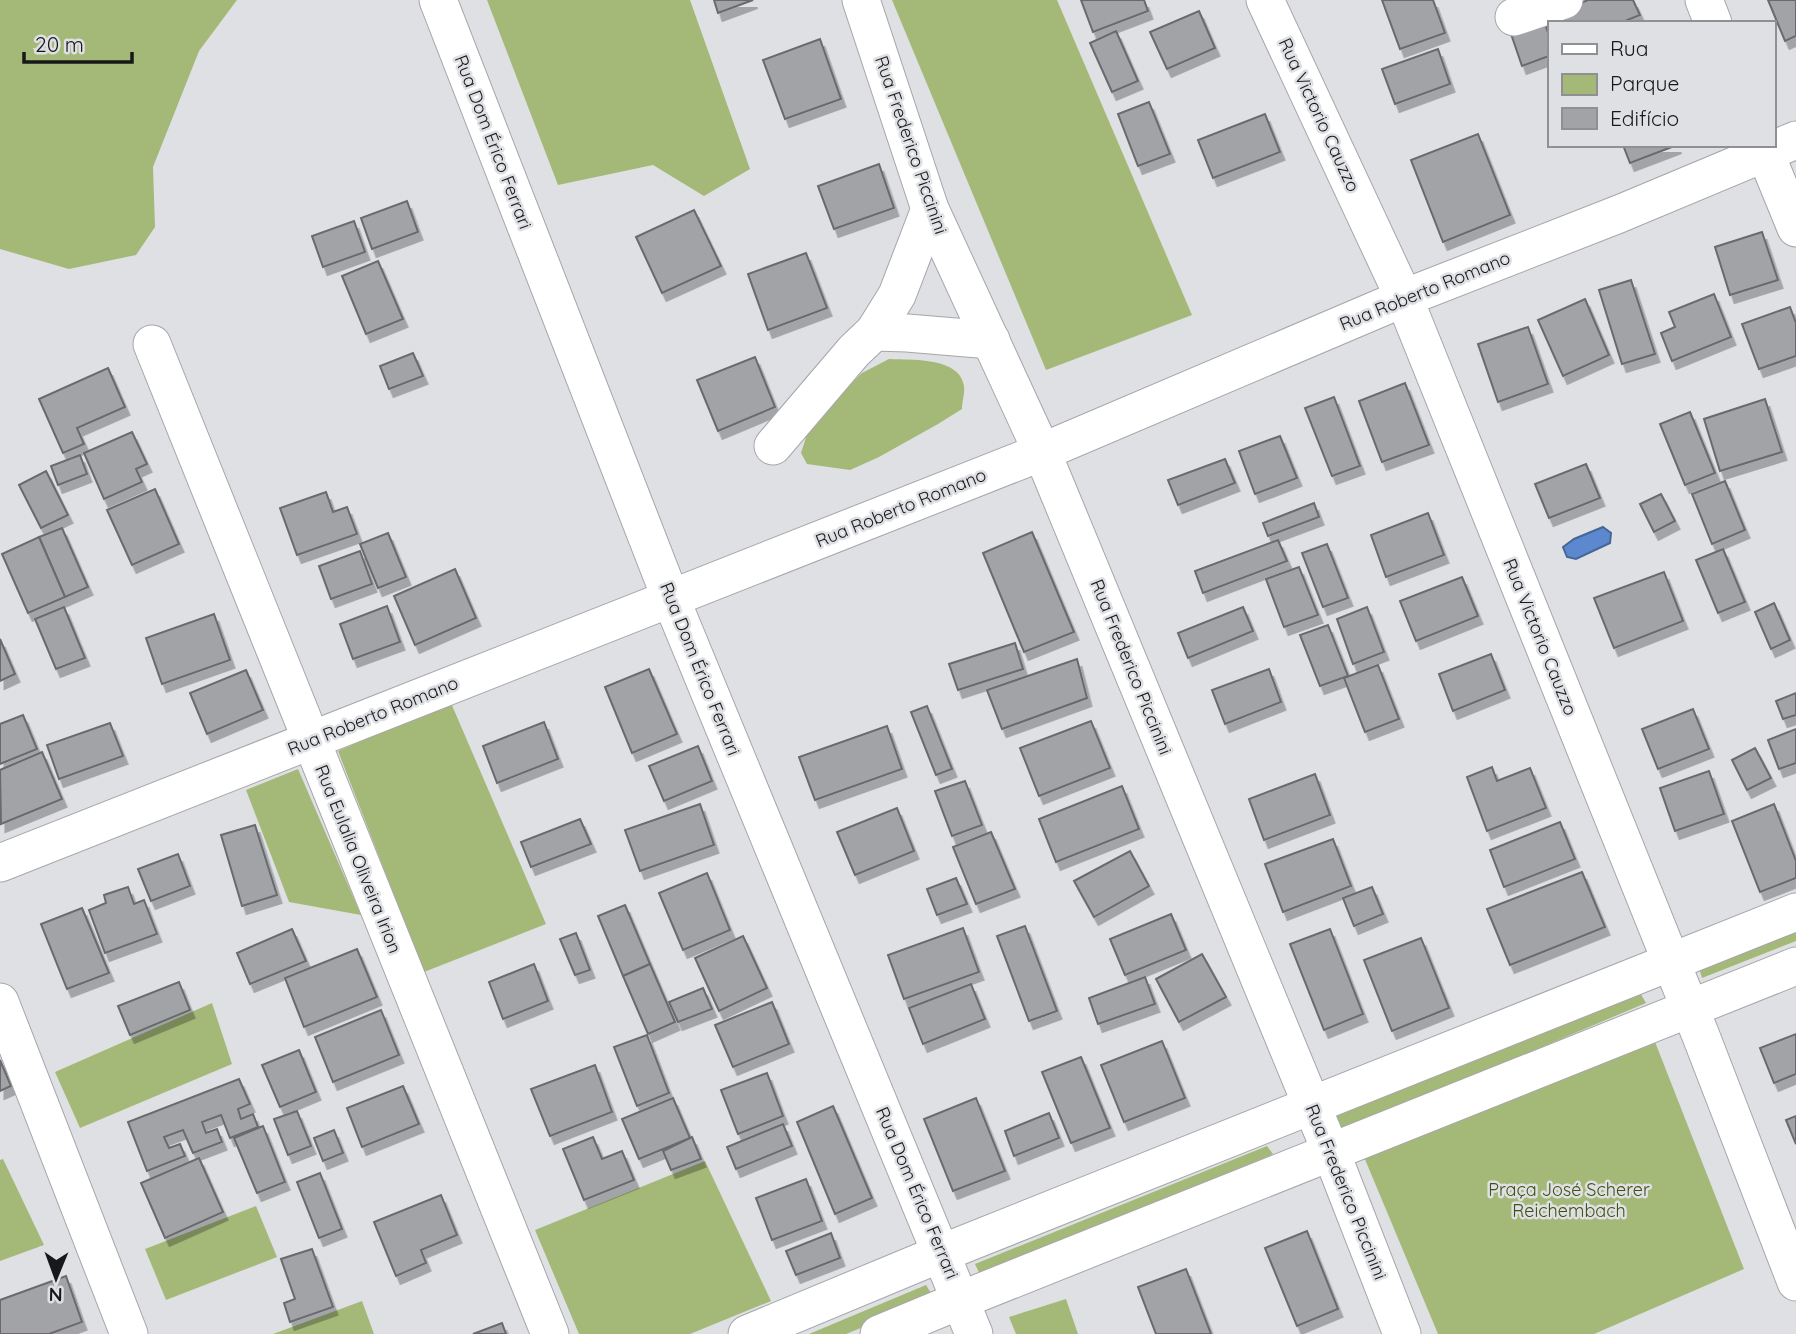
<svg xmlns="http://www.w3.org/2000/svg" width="1796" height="1334" viewBox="0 0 1796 1334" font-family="Quicksand,sans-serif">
	<defs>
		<filter id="shadow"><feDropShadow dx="4.5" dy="8" stdDeviation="0" flood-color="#0004"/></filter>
	</defs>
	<rect width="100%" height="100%" fill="#dee0e4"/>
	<g fill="#a4b978">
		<path d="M0,0H237L199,51L153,167L155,227L136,255L69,269L0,249Z"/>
		<path d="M487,0H690L750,169L704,196L653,165L558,185Z"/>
		<path d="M892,0H1057L1192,315L1046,370Z"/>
		<path d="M889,359C911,360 960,357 964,386C965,393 962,402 962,409L938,424L879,457L850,470L807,464L801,453L811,422L862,373Z"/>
		<path d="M451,703L546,924L424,972L338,751Z"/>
		<path d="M298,769L361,915L289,902L246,790Z"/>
		<path d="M1796,932V941L1702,978L1700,971Z"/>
		<path d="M1639,991L1646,1003L1343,1131L1334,1117Z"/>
		<path d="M212,1003L232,1064L80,1128L55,1072Z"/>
		<path d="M1648,1024L1744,1269L1594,1334H1438L1359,1145Z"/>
		<path d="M1267,1146L1273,1154L981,1277L975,1264Z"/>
		<path d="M3,1159L44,1245L0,1261V1160Z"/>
		<path d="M705,1161L771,1301L690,1334H579L535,1230Z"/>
		<path d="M256,1206L277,1257L166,1300L145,1249Z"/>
		<path d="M926,1285L934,1298L846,1334H809Z"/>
		<path d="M1066,1299L1078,1334H1016L1009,1317Z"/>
		<path d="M362,1301L374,1334H273Z"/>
	</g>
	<path fill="#5b88ce" stroke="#476698" stroke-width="2" d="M1603,527L1611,533L1610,543L1576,559L1567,557L1563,547L1574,539Z"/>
	<g fill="#a2a3a7" stroke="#686a6d" stroke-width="2" filter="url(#shadow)">
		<path d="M714,0H753L718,13Z"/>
		<path d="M1081,0H1144L1148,11L1093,32Z"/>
		<path d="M1382,0H1433L1445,33L1400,49Z"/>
		<path d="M1588,0H1633L1640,15L1620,23H1565L1560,11Z"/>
		<path d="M1768,0H1796V36L1785,41Z"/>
		<path d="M1199,11L1215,48L1167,69L1150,32Z"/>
		<path d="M1544,20L1549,36V56L1522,66L1510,31Z"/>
		<path d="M1116,31L1138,81L1112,92L1090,43Z"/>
		<path d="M820,39L841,99L785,119L763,60Z"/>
		<path d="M1438,49L1450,84L1395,104L1382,69Z"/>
		<path d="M1149,102L1170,154L1138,166L1118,114Z"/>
		<path d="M1265,114L1280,152L1213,178L1198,140Z"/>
		<path d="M1478,134L1510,215L1443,242L1411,160Z"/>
		<path d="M1623,145H1677L1630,163Z"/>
		<path d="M879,164L894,208L834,229L818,186Z"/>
		<path d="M407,201L418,232L372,249L361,218Z"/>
		<path d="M694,210L721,266L662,293L636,237Z"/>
		<path d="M354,221L365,252L323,267L312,236Z"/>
		<path d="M1762,232L1778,280L1730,295L1715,247Z"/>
		<path d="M806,253L827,308L768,330L748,274Z"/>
		<path d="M378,261L403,319L366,334L342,276Z"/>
		<path d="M1631,280L1655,354L1622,364L1599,290Z"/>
		<path d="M1714,294L1731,337L1672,361L1661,333L1675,327L1669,312Z"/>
		<path d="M1585,299L1609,355L1563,376L1538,320Z"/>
		<path d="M1790,307L1796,323V356L1759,369L1742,324Z"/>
		<path d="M1528,327L1548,384L1498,402L1478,344Z"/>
		<path d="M413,353L423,376L389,389L380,366Z"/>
		<path d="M755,357L775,407L718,431L697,380Z"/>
		<path d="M108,368L125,407L77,428L84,444L63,453L39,399Z"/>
		<path d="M1405,383L1429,445L1382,462L1359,401Z"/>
		<path d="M1334,397L1360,466L1332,476L1305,408Z"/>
		<path d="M1765,399L1782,452L1720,471L1704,419Z"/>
		<path d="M1690,412L1715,473L1685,485L1660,424Z"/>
		<path d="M132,432L147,464L136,469L142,482L104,499L84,453Z"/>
		<path d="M1280,436L1297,478L1255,494L1239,451Z"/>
		<path d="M80,455L87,474L58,485L51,466Z"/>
		<path d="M1225,459L1235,483L1178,505L1168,480Z"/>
		<path d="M1586,464L1600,498L1549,518L1535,484Z"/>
		<path d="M46,471L68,515L41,528L19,485Z"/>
		<path d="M1725,481L1745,530L1712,544L1692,494Z"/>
		<path d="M155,489L179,544L132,565L107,510Z"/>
		<path d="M326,492L333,512L347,507L357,534L297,555L280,508Z"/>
		<path d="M1661,494L1675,521L1654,532L1640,504Z"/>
		<path d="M1314,503L1319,517L1268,536L1263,523Z"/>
		<path d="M1428,513L1444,555L1386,577L1371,535Z"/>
		<path d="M62,528L88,587L65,597L39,537Z"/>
		<path d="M1032,532L1074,632L1024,652L983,553Z"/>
		<path d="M388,533L406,577L378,588L360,544Z"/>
		<path d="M39,537L65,597L28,613L2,554Z"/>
		<path d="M1278,540L1287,561L1203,593L1195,571Z"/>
		<path d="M1327,544L1348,598L1323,607L1302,553Z"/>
		<path d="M1723,549L1745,602L1718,613L1696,560Z"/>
		<path d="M360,551L372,584L331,599L319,566Z"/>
		<path d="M1299,567L1318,615L1284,627L1266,579Z"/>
		<path d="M455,569L476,618L415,645L394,596Z"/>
		<path d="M1664,572L1683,621L1614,648L1594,598Z"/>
		<path d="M1462,577L1478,616L1416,641L1400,601Z"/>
		<path d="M1774,603L1790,640L1771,649L1755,612Z"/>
		<path d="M387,606L400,642L353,659L340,624Z"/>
		<path d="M64,607L85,658L56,669L35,619Z"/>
		<path d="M1243,607L1253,631L1188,658L1178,633Z"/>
		<path d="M1367,607L1384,652L1353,664L1337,619Z"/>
		<path d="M214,614L230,660L162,684L146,638Z"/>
		<path d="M1328,625L1348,676L1320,686L1300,635Z"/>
		<path d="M0,639L15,674L0,681Z"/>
		<path d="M1015,643L1023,669L958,690L949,664Z"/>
		<path d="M1491,654L1505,690L1453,711L1439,674Z"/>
		<path d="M1077,659L1087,698L1002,729L987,690Z"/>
		<path d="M1378,665L1399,719L1365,732L1344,678Z"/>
		<path d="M649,669L677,734L632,753L605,687Z"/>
		<path d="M1269,669L1281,702L1225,724L1212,690Z"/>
		<path d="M246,670L263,710L207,734L190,693Z"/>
		<path d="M1796,693V715L1783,719L1776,701Z"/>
		<path d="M927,706L952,769L936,775L911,712Z"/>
		<path d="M1693,709L1709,749L1658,769L1642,729Z"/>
		<path d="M23,715L37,749L0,764V724Z"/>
		<path d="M1091,721L1110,768L1039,796L1020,748Z"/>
		<path d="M544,722L558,759L497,783L483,746Z"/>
		<path d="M110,723L123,756L59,779L47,745Z"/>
		<path d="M887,726L902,769L815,800L799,757Z"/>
		<path d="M1796,729V763L1779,769L1768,740Z"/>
		<path d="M698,746L712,781L664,801L649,766Z"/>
		<path d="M1755,748L1771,778L1747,790L1732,760Z"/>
		<path d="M42,752L62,799L1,824L0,770Z"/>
		<path d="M1492,767L1497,781L1530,768L1546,808L1487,831L1467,777Z"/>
		<path d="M1709,771L1724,814L1675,831L1660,788Z"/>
		<path d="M1315,774L1330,815L1264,840L1249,799Z"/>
		<path d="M965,781L982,825L952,836L935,791Z"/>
		<path d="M1122,786L1139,829L1056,862L1039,819Z"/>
		<path d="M700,804L714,845L640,871L625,830Z"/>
		<path d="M1774,804L1796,861V878L1760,892L1732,821Z"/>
		<path d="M897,808L914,851L855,875L837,832Z"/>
		<path d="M580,819L591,844L531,867L521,842Z"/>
		<path d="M1560,822L1575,859L1504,887L1490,850Z"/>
		<path d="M255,825L277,895L242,906L221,835Z"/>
		<path d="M991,832L1015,889L976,904L953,847Z"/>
		<path d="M1333,839L1351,886L1283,912L1265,864Z"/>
		<path d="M1130,851L1149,886L1094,917L1074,881Z"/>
		<path d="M178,854L190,886L151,901L138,869Z"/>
		<path d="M1582,872L1605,927L1510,965L1487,909Z"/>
		<path d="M707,873L730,930L683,950L659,893Z"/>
		<path d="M956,878L967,904L937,915L927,889Z"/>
		<path d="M128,887L134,904L144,900L157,934L105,953L89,910L106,903L104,895Z"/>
		<path d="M1372,887L1383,914L1354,926L1343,898Z"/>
		<path d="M625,905L650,964L623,976L598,916Z"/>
		<path d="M82,908L109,973L67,989L41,924Z"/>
		<path d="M1171,914L1186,950L1125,975L1110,939Z"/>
		<path d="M1025,926L1057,1011L1029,1021L997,936Z"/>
		<path d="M963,928L979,972L904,999L888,955Z"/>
		<path d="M292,929L306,961L250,984L237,953Z"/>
		<path d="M1330,929L1363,1014L1324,1030L1290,944Z"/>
		<path d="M576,933L590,970L575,975L560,939Z"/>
		<path d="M743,936L767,988L719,1011L695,958Z"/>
		<path d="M1421,938L1449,1008L1392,1031L1364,960Z"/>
		<path d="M357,949L377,997L304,1027L285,978Z"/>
		<path d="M1202,954L1226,997L1179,1022L1156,979Z"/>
		<path d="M534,964L548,1001L503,1019L489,982Z"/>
		<path d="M650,964L675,1022L648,1034L623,976Z"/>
		<path d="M1145,977L1155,1004L1098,1024L1089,998Z"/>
		<path d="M179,982L190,1010L130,1035L118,1006Z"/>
		<path d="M971,984L985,1019L923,1044L909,1008Z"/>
		<path d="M703,988L712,1009L678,1022L669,1002Z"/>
		<path d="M772,1002L789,1044L733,1067L715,1025Z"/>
		<path d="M381,1010L399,1055L333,1082L315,1037Z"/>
		<path d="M1796,1034V1074L1774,1083L1760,1048Z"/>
		<path d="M647,1035L669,1093L637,1106L614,1047Z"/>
		<path d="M1162,1041L1185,1098L1124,1122L1101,1065Z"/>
		<path d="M299,1050L316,1092L280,1107L262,1065Z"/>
		<path d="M1081,1057L1110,1128L1071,1143L1042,1072Z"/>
		<path d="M0,1060L11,1086L0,1091Z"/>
		<path d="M595,1065L612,1112L550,1136L531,1089Z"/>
		<path d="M767,1073L783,1116L738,1134L721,1090Z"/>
		<path d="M239,1079L250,1104L238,1109L241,1119L253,1114L258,1127L230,1138L221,1115L202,1122L206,1133L217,1129L222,1142L193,1153L183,1130L164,1137L169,1148L180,1144L185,1156L147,1171L128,1122Z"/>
		<path d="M403,1086L419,1124L362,1147L347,1108Z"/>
		<path d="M673,1098L690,1138L639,1159L622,1119Z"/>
		<path d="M976,1098L1005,1171L953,1191L924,1119Z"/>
		<path d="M833,1106L872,1198L835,1214L797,1122Z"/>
		<path d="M297,1111L311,1146L288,1155L274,1119Z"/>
		<path d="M1049,1113L1059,1138L1014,1156L1005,1131Z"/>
		<path d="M1796,1116V1144L1786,1120Z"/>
		<path d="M783,1124L792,1146L736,1169L727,1147Z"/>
		<path d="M263,1126L285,1182L257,1193L234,1138Z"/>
		<path d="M334,1130L343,1153L323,1161L314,1138Z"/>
		<path d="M593,1137L602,1159L622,1151L634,1180L584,1200L563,1149Z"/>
		<path d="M692,1137L701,1159L671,1170L663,1151Z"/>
		<path d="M199,1158L223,1212L165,1238L141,1183Z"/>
		<path d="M320,1173L342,1229L319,1238L297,1182Z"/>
		<path d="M806,1179L822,1221L772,1240L756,1198Z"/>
		<path d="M441,1195L457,1235L421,1250L426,1263L396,1276L374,1222Z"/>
		<path d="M1307,1231L1338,1309L1297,1326L1265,1248Z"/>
		<path d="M831,1233L840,1258L796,1275L786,1251Z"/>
		<path d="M312,1249L333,1307L290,1322L284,1303L295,1299L281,1259Z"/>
		<path d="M1186,1269L1211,1334H1156L1138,1287Z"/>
		<path d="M66,1276L82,1322L49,1334H0V1300Z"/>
		<path d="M502,1323L506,1334H473Z"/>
	</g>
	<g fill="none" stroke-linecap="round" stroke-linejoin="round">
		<defs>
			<g id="minor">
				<path d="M438,0L671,599L974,1334"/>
				<path d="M861,0L930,209L1042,452L1331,1152L1402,1334"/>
				<path d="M1265,0L1404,298L1701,1036L1796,1282"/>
				<path d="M1704,0L1713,23"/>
				<path d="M1514,17L1564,0"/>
				<path d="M1762,145L1796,228"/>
				<path d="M930,209L897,295L874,332L907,333L991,340"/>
				<path d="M152,344L550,1334"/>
				<path d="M773,446L854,351L874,332"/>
				<path d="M0,863L1042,452L1404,298L1619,214L1796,140"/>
				<path d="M0,1002L129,1334"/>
				<path d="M747,1334L942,1253L1796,912"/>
				<path d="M879,1334L961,1300L1796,966"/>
			</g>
		</defs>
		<use href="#minor" stroke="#a5a6aa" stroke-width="39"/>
		<use href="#minor" stroke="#fff" stroke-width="37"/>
	</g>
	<g text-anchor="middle" stroke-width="5" stroke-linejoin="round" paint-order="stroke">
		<g font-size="18" fill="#171819" stroke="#dee0e4">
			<text transform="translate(1319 115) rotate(65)" y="6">Rua Victorio Cauzzo</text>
			<text transform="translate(493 142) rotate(69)" y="6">Rua Dom Érico Ferrari</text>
			<text transform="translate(911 145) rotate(71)" y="6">Rua Frederico Piccinini</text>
			<text transform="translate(1425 291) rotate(-22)" y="6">Rua Roberto Romano</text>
			<text transform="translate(901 508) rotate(-22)" y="6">Rua Roberto Romano</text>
			<text transform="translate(1540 637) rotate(68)" y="6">Rua Victorio Cauzzo</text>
			<text transform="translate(1131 667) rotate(68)" y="6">Rua Frederico Piccinini</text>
			<text transform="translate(700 669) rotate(68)" y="6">Rua Dom Érico Ferrari</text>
			<text transform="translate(373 716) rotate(-22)" y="6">Rua Roberto Romano</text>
			<text transform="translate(358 859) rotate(68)" y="6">Rua Eulalia Oliveira Irion</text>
			<text transform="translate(1346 1192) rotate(68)" y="6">Rua Frederico Piccinini</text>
			<text transform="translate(917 1193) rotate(67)" y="6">Rua Dom Érico Ferrari</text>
		</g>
		<g font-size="18" fill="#405011" stroke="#dee0e4">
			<text x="1569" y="1196">Praça José Scherer<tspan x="1569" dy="21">Reichembach</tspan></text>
		</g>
	</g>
	<rect x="1548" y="21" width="228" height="126" fill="#dee0e4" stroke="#8e9093" stroke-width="2"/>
	<rect x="1562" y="44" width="35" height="10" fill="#ffffff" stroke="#8e9093" stroke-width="2"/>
	<text x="1610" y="56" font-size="21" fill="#171819">Rua</text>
	<rect x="1562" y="74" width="35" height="21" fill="#a4b978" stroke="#8e9093" stroke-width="2"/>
	<text x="1610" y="91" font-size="21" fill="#171819">Parque</text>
	<rect x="1562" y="108" width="35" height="21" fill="#a2a3a7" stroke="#8e9093" stroke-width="2"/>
	<text x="1610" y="126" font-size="21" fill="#171819">Edifício</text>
	<g transform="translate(56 1278) rotate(181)" stroke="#dee0e4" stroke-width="5" paint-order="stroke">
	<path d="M0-5L12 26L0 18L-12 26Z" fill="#171819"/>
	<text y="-10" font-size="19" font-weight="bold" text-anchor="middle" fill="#171819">N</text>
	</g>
	<path d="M24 52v10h108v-10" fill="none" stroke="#171819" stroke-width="3.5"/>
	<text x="35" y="52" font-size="21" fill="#171819" stroke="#dee0e4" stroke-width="5" paint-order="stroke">20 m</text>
</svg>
